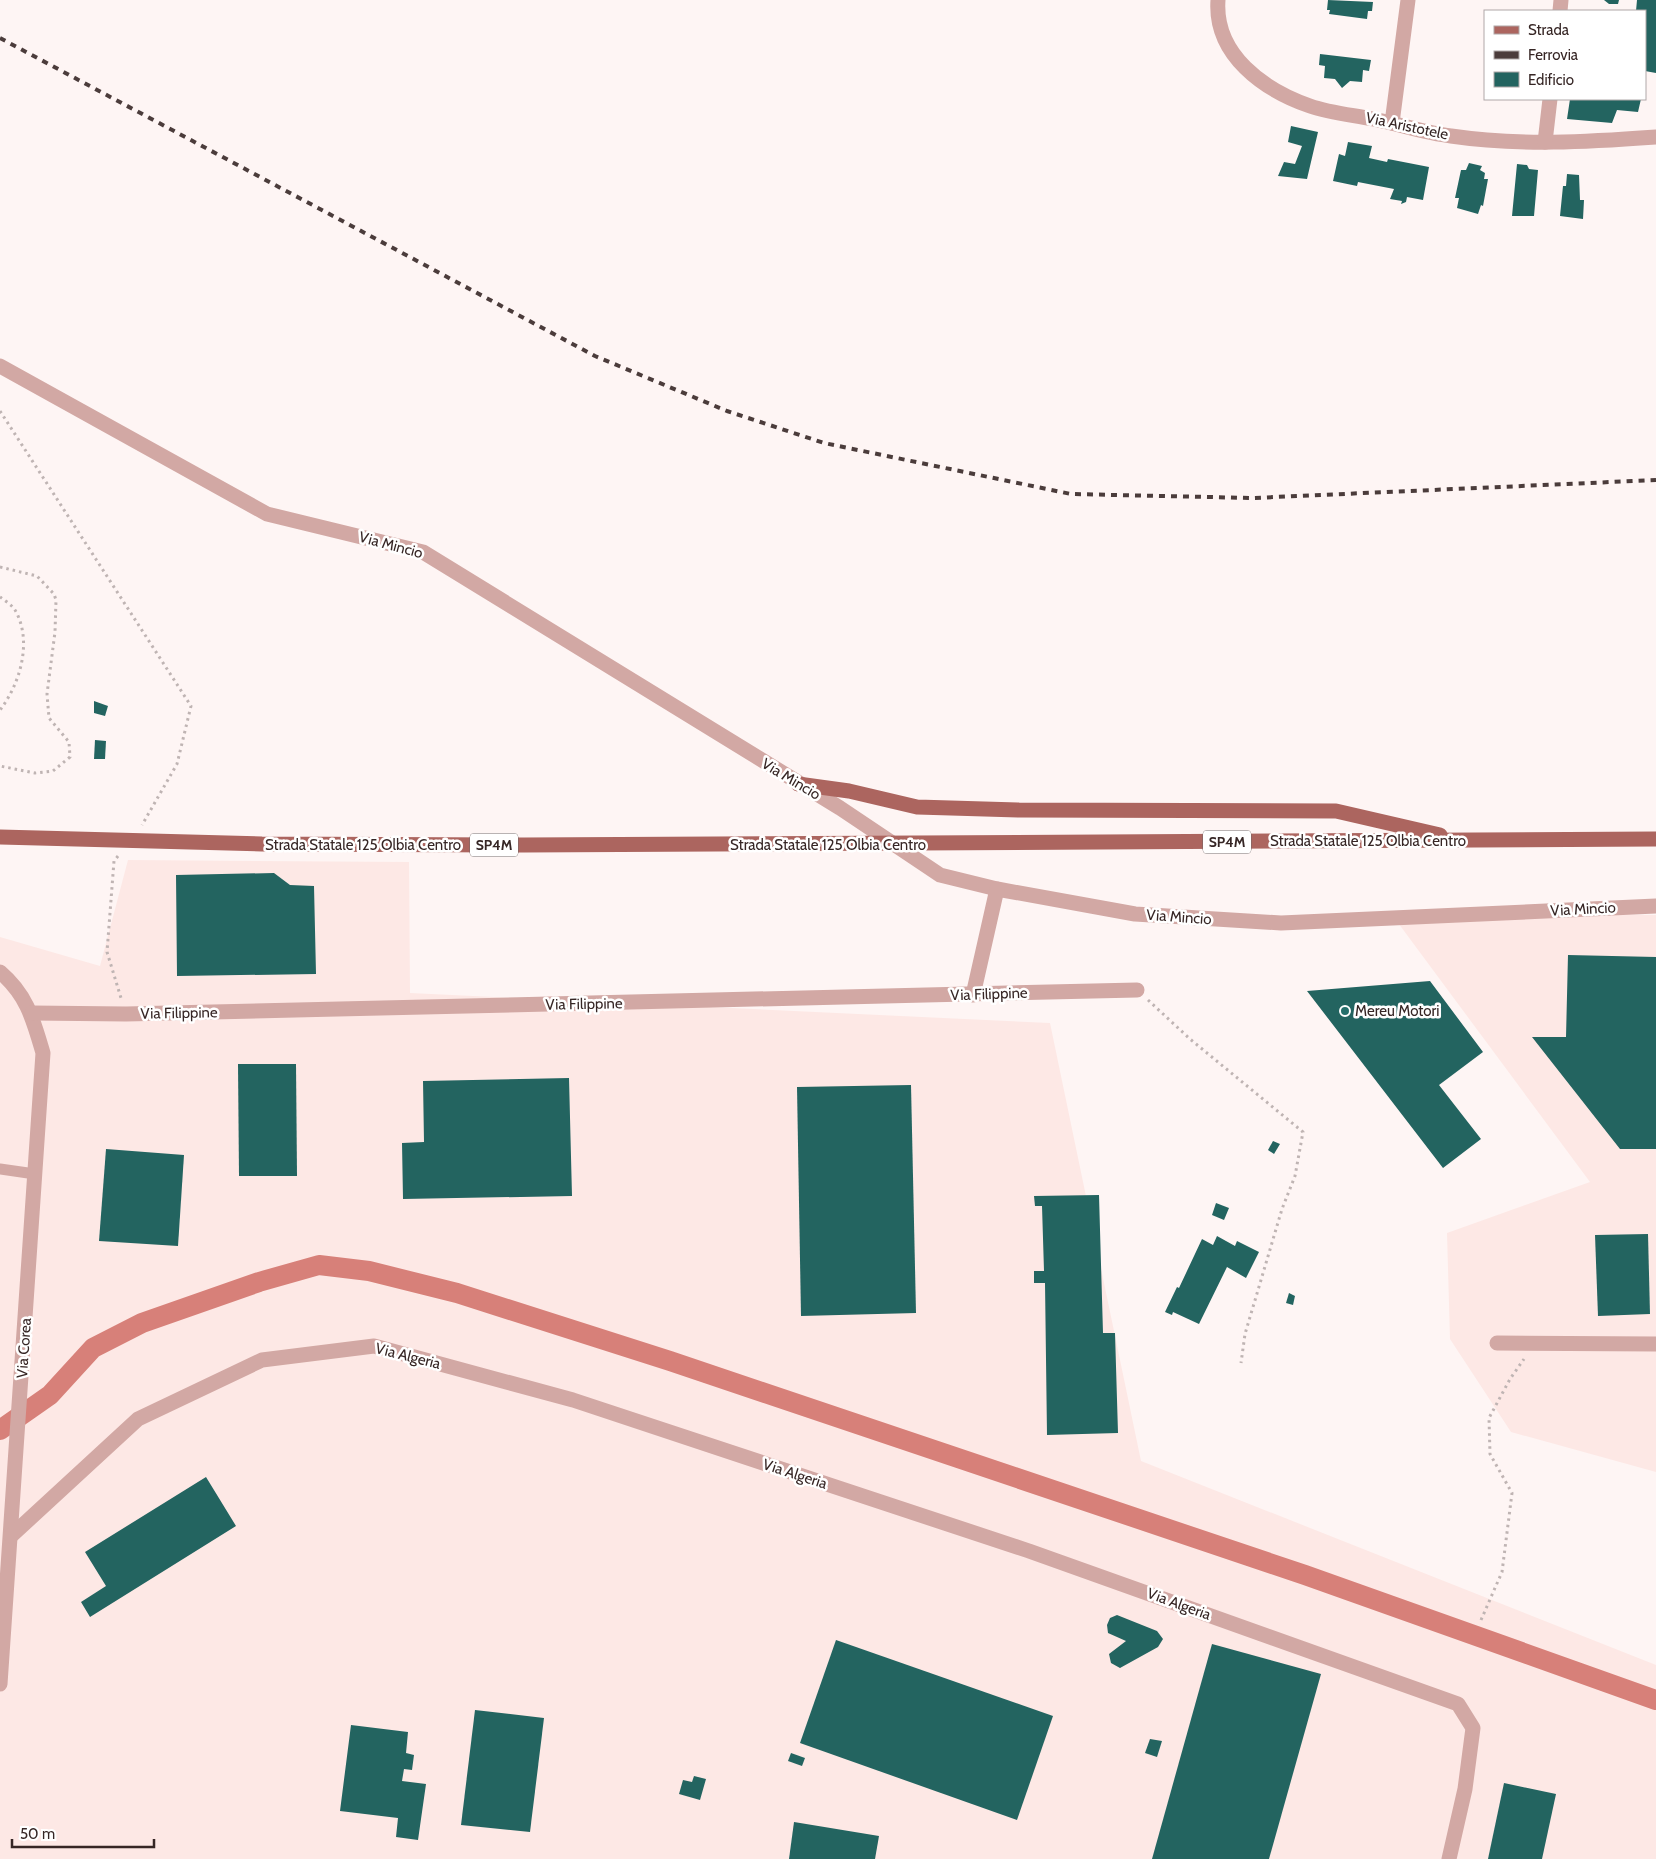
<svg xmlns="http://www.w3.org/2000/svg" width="1656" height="1859" viewBox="0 0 1656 1859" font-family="Cabin,sans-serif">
	<rect width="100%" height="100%" fill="#fef5f4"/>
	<g fill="#fde8e5">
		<path d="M128,860L409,862L410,993L1050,1023L1141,1461L1656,1665V1859H0V937L100,966Z"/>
		<path d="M1390,912L1656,915V1472L1511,1432L1450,1339L1447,1233L1590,1182Z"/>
	</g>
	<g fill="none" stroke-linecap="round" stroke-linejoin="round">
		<path stroke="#d78079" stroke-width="20" d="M0,1430L50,1395L93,1348L142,1323L259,1282L319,1265L369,1271L457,1293L670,1361L1305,1575L1656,1700"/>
	</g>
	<g fill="#236460">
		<path d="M1328,0L1373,2L1372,11H1368L1367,19L1329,14L1330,10H1327Z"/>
		<path d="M1604,0H1619L1618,4H1609Z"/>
		<path d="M1637,0H1656V73L1645,71V11H1636Z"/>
		<path d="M1320,54L1371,60L1369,71L1363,70L1362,82L1350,81L1342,88L1335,79L1324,78L1325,66L1319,65Z"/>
		<path d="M1570,99H1641L1638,112L1617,110L1612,123L1567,119Z"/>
		<path d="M1291,126L1318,132L1307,179L1278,176L1284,162L1295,164L1302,146L1288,142Z"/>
		<path d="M1348,142L1372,146L1369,158L1387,162L1388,159L1429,167L1423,200L1407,197L1406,202L1401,204L1402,201L1390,199L1394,189L1358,182L1357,186L1333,181L1339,154L1345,156Z"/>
		<path d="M1469,163L1482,166L1480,170L1485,173L1484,179H1488L1483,206L1481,205L1478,214L1457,208L1459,198H1455L1461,170H1466Z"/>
		<path d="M1517,164L1527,165L1529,169L1538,170L1534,216H1512Z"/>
		<path d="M1567,174L1579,175L1580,200H1584L1583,219L1560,216L1563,186H1566Z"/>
		<path d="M94,701L108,706L105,716L94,713Z"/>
		<path d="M95,740L106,741L105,759H94Z"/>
		<path d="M274,873L290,885L314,886L316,974L177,976L176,875Z"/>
		<path d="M1568,955L1656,957V1149H1620L1532,1037H1566Z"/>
		<path d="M1430,981L1483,1052L1439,1085L1481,1139L1443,1168L1307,991Z"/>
		<path d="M238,1064H296L297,1176H239Z"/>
		<path d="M569,1078L572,1196L403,1199L402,1143L424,1142L423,1081Z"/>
		<path d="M911,1085L916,1313L801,1316L797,1087Z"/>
		<path d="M1273,1141L1280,1144L1274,1154L1268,1150Z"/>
		<path d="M106,1149L184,1155L178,1246L99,1241Z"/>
		<path d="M1099,1195L1103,1333H1115L1118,1433L1047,1435L1045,1283H1034V1271H1044L1042,1206H1035L1034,1196Z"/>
		<path d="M1216,1203L1229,1208L1224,1220L1212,1215Z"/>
		<path d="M1648,1234L1650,1314L1598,1316L1595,1235Z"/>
		<path d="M1217,1236L1235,1246L1237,1241L1259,1252L1246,1278L1227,1267L1199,1324L1173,1312L1172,1315L1165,1312L1177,1287L1179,1288L1202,1239L1213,1245Z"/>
		<path d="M1289,1293L1295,1296L1293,1305L1286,1303Z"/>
		<path d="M206,1477L236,1526L90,1617L81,1602L106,1586L85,1552Z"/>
		<path d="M1117,1615L1157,1631L1163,1639L1158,1647L1120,1668L1111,1663L1109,1654L1126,1641L1108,1633L1107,1625L1110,1618Z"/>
		<path d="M836,1640L1053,1716L1017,1820L800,1743Z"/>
		<path d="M1212,1644L1321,1674L1269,1859H1152Z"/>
		<path d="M475,1710L544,1718L530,1832L461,1825Z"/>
		<path d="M351,1725L408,1732L406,1753L414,1755L412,1770L404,1769L402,1781L426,1784L418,1840L396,1837L398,1818L340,1811Z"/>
		<path d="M1150,1739L1162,1741L1157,1757L1145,1753Z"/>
		<path d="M791,1753L805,1758L802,1766L788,1761Z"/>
		<path d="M694,1776L706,1779L700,1800L679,1794L683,1780L692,1782Z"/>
		<path d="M1504,1783L1556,1794L1542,1859H1488Z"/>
		<path d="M794,1822L879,1836L875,1859H789Z"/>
	</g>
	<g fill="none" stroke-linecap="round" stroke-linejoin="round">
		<g stroke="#bfb4b3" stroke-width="3" stroke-dasharray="2.5 4" stroke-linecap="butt">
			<path d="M0,411L191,706L177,764L142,825"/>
			<path d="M0,567L37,576L54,594L56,600L55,632L47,694L49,718L69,742L70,757L53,771L35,773L0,766"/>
			<path d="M0,597C4,600 12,605 15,610C33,641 20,684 0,710"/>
			<path d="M118,856L114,861L107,952L121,998"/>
			<path d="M1148,1000L1190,1039L1303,1132L1295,1176L1282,1209L1245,1334L1241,1363"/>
			<path d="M1481,1620L1502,1572L1512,1493L1490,1454L1489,1418L1510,1379L1524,1359"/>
		</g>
		<path stroke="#d2a8a4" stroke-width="11" d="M0,1169L35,1174"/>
		<g stroke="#d2a8a4" stroke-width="15">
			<path d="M1218,0C1214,55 1264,90 1310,106C1330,113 1353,115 1373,119C1399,124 1425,133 1451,136C1519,146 1588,142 1656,137"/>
			<path d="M1560,11L1561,0"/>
			<path d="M1392,123L1408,0"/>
			<path d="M1545,142L1550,99"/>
			<path d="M0,366L267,514L423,552L840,808L940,875L997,889L1135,914L1281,923L1656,906"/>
			<path d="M0,972C27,995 33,1019 43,1053L0,1684"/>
			<path d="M973,995L997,889"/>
			<path d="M32,1013L126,1014L1137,990"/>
			<path d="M1497,1343L1656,1344"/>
			<path d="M11,1536L138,1419L262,1360L374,1346L573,1400L1029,1551L1458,1704L1473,1728L1465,1789L1449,1859"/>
		</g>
		<g stroke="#ac655f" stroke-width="15">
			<path d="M798,784L849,791L917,807L1019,810L1336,811L1440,835"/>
			<path d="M0,837L262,844L524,845L1656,839"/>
		</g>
		<path stroke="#4b3c3b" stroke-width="4" stroke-dasharray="6 6" stroke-linecap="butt" d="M0,38L595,356L727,411L824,443L1071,494L1253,498L1656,480"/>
	</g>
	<circle fill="#256f6b" stroke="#fff" stroke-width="2" cx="1345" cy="1011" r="5"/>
	<g text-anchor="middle" stroke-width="5" stroke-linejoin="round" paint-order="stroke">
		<g fill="#fff" stroke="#726766" stroke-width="1">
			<rect x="1203" y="830.5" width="48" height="23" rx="4"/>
			<rect x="470" y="833.5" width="48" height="23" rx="4"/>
		</g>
		<g font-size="14" font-weight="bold" fill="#362625">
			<text x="1227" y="847">SP4M</text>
			<text x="494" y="850">SP4M</text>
		</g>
		<g font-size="15" fill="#362625" stroke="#fff">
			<text transform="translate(1407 126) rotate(12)" y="5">Via Aristotele</text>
			<text transform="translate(391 545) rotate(15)" y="5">Via Mincio</text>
			<text transform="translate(791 779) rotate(31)" y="5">Via Mincio</text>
			<text x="1368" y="846">Strada Statale 125 Olbia Centro</text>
			<text x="363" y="850">Strada Statale 125 Olbia Centro</text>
			<text x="828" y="850">Strada Statale 125 Olbia Centro</text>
			<text transform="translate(1583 909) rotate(-3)" y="5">Via Mincio</text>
			<text transform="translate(1179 917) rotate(4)" y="5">Via Mincio</text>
			<text transform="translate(989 994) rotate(-2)" y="5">Via Filippine</text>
			<text transform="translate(584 1004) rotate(-1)" y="5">Via Filippine</text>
			<text transform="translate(179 1013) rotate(-1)" y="5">Via Filippine</text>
			<text transform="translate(24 1348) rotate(-86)" y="5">Via Corea</text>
			<text transform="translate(408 1356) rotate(14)" y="5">Via Algeria</text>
			<text transform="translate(795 1474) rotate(18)" y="5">Via Algeria</text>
			<text transform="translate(1179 1604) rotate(20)" y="5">Via Algeria</text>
		</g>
		<g font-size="15" fill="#362625" stroke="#fff" text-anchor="start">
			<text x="1355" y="1016">Mereu Motori</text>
		</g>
	</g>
	<rect x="1484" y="10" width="162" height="90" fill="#ffffff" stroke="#afa8a8"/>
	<rect x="1494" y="26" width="25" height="8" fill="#ac655f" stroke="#afa8a8"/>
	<text x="1528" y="35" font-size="15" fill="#362625">Strada</text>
	<rect x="1494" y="51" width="25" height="8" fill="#4b3c3b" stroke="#afa8a8"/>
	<text x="1528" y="60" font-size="15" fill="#362625">Ferrovia</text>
	<rect x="1494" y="72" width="25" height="15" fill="#236460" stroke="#afa8a8"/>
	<text x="1528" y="85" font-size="15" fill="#362625">Edificio</text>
	<path d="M12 1839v8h142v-8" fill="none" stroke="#362625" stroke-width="2.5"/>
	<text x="20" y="1839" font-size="15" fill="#362625" stroke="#ffffff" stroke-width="4" paint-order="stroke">50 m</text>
</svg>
